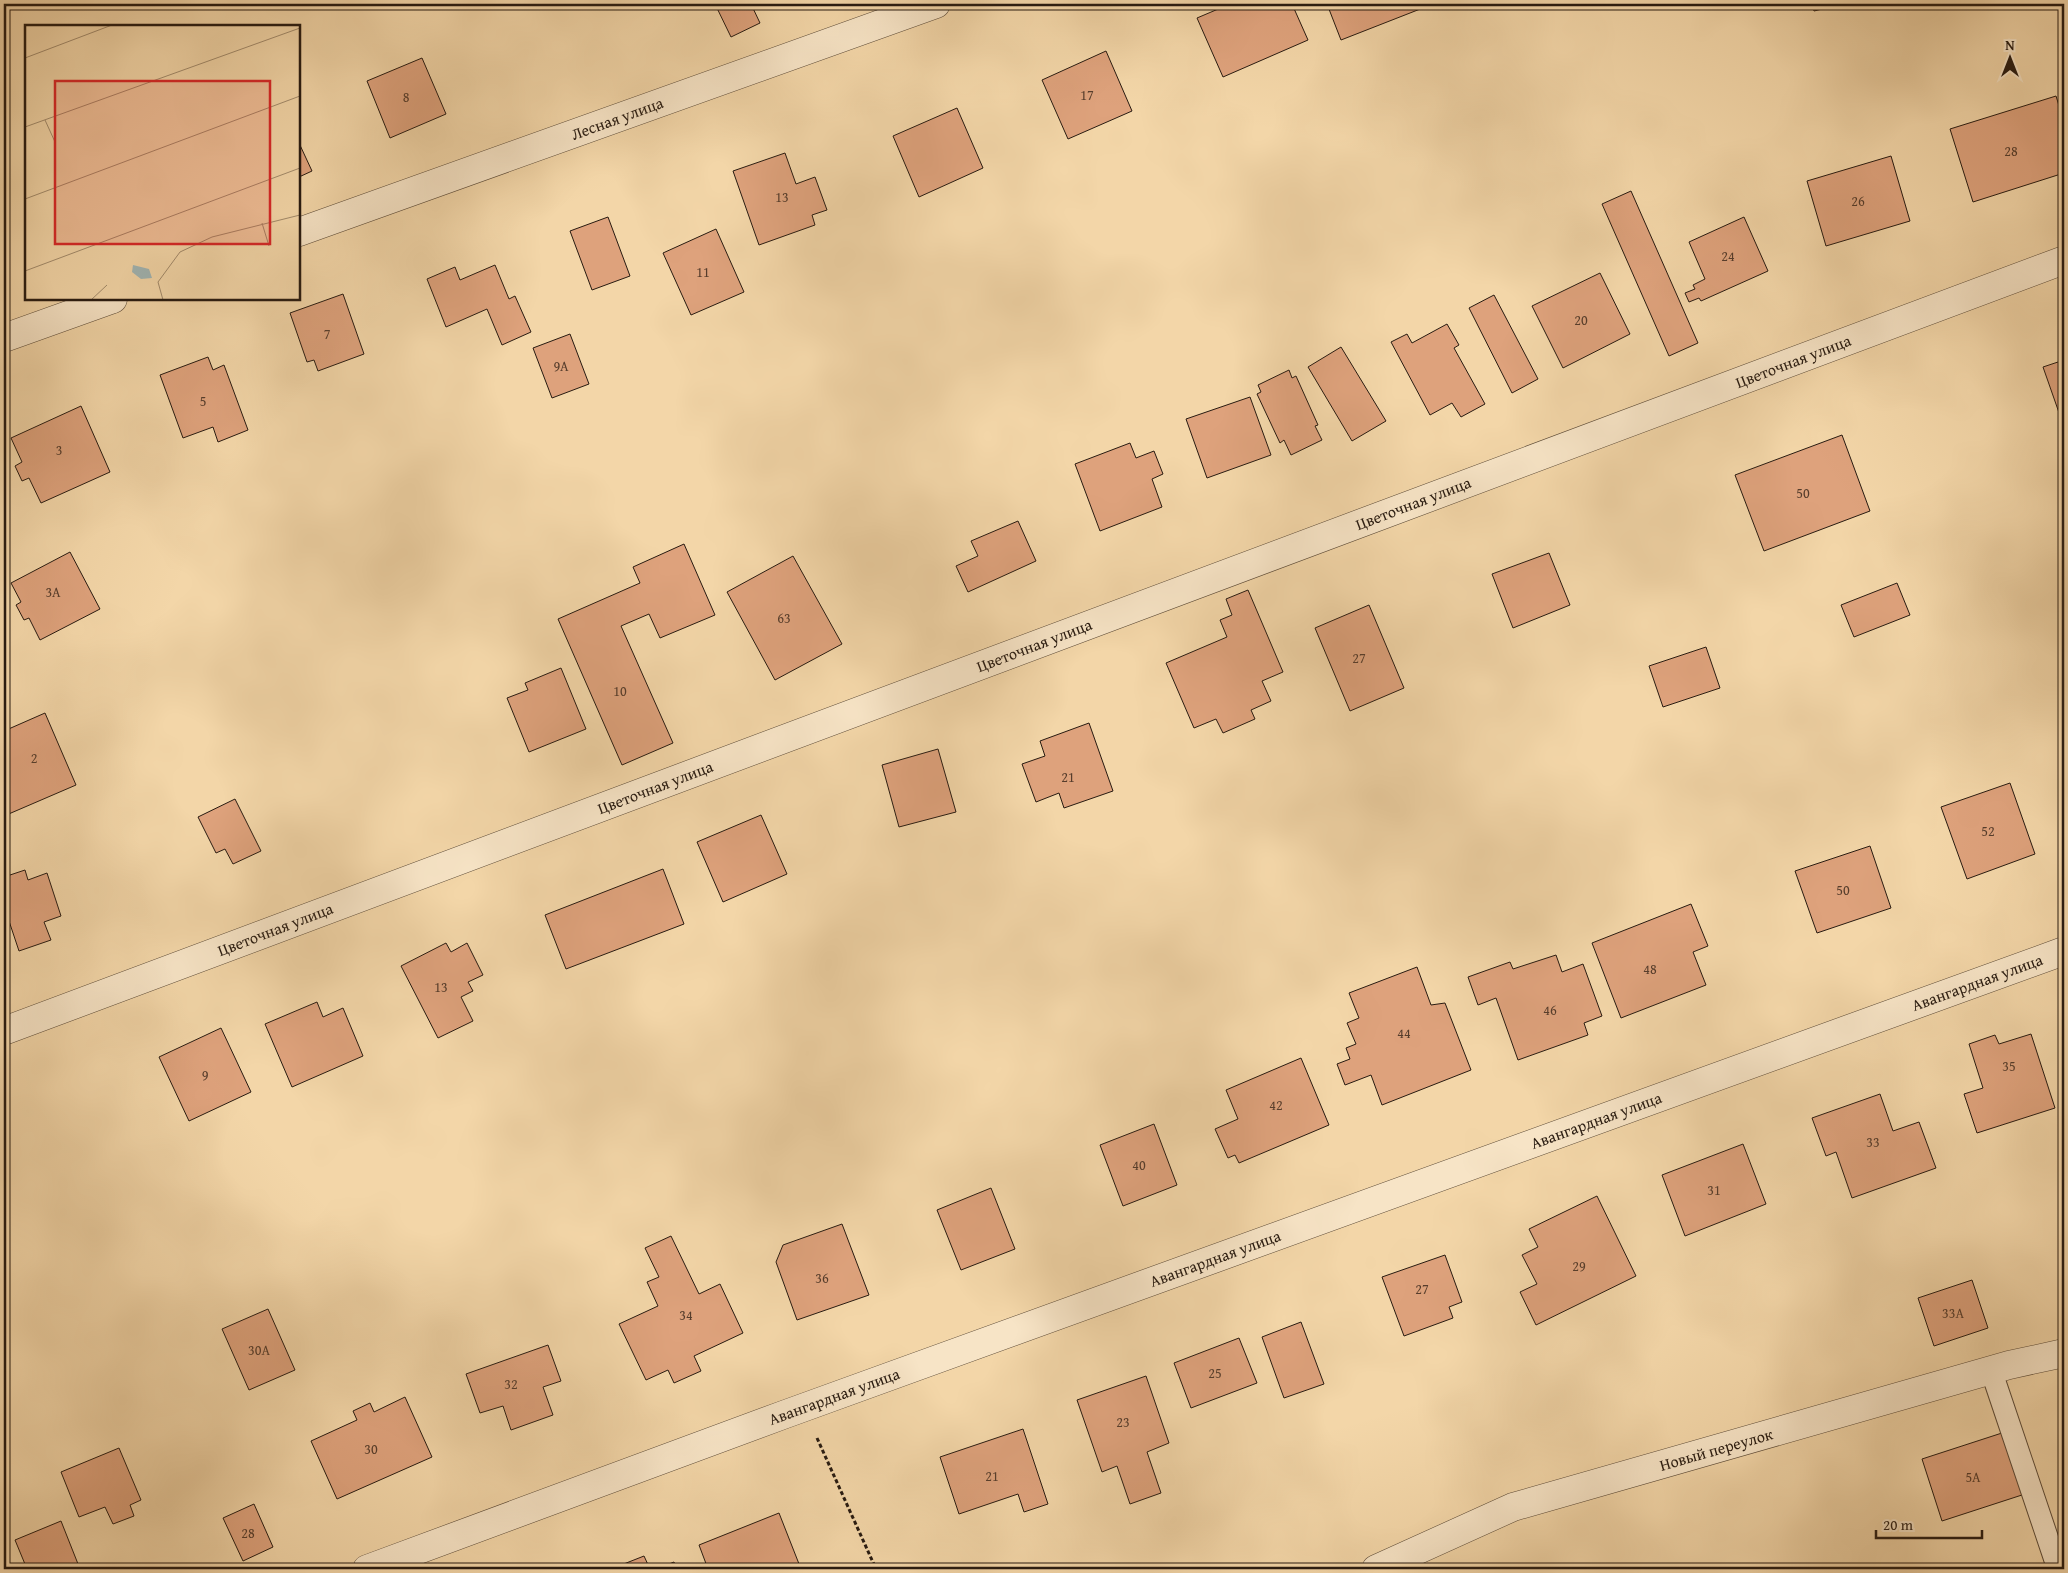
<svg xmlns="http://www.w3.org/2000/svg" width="2068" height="1573" viewBox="0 0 2068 1573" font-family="'Gentium Book Plus',serif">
	<rect width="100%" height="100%" fill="#f3d6a8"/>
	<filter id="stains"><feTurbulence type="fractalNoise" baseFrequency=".004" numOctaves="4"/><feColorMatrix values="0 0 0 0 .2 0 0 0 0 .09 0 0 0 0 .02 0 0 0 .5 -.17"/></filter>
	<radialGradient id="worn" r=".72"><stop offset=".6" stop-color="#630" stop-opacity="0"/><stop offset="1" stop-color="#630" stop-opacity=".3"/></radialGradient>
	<g fill="#dea27c" stroke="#281b11">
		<path d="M715,4H751L760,23L731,37Z"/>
		<path d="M1230,4H1292L1308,40L1223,77L1197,18Z"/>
		<path d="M1327,4H1433L1341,40Z"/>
		<path d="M1812,4H1843L1814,11Z"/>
		<path d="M1106,51L1132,111L1068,139L1042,80Z"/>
		<path d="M422,58L446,114L390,138L367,81Z"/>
		<path d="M2056,96L2064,122V173L1973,202L1950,129Z"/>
		<path d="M957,108L983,168L919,197L893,136Z"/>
		<path d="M299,143L312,171L299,177Z"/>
		<path d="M785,153L796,184L815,177L827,210L812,215L815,225L759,245L733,171Z"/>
		<path d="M1891,156L1910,221L1826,246L1807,181Z"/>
		<path d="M1631,191L1698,343L1669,356L1602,204Z"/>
		<path d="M608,217L630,276L592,290L570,231Z"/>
		<path d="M1744,217L1768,271L1701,301L1699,298L1689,302L1685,293L1695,289L1693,285L1705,279L1689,242Z"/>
		<path d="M716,229L744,292L691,315L663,253Z"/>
		<path d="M495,265L509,299L515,296L531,332L502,345L487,309L446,327L427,279L455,267L460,280Z"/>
		<path d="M1600,273L1630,334L1563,368L1532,306Z"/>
		<path d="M343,294L364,354L318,371L314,360L307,362L290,313Z"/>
		<path d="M1494,295L1538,379L1512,393L1469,308Z"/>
		<path d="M1447,324L1459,345L1454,348L1485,404L1461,417L1452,403L1430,415L1391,342L1407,334L1412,343Z"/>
		<path d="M570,334L589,384L552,398L533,348Z"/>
		<path d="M1341,347L1386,421L1352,441L1308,367Z"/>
		<path d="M208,357L213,370L224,365L248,430L218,442L213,427L183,438L160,375Z"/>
		<path d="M2064,360V427L2043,367Z"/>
		<path d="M1289,370L1292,378L1296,376L1318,425L1315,426L1322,440L1291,455L1284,440L1280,443L1257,394L1261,392L1258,385Z"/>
		<path d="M1250,397L1271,455L1207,478L1186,419Z"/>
		<path d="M81,406L110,472L41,503L29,478L22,481L15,466L22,462L11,438Z"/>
		<path d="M1842,435L1870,511L1764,551L1735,475Z"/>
		<path d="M1130,443L1136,458L1154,451L1163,474L1152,479L1162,507L1100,531L1075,464Z"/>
		<path d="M1018,521L1036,561L968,592L956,566L978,556L971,541Z"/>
		<path d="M684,544L715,615L660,638L649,614L621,626L673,743L622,765L558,619L640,583L633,567Z"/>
		<path d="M70,552L100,609L40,640L29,618L24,620L16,605L21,602L11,583Z"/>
		<path d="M1549,553L1570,605L1513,628L1492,574Z"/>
		<path d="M793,556L842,644L775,680L727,592Z"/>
		<path d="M1897,583L1910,615L1854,637L1841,605Z"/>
		<path d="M1248,590L1283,672L1262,681L1271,701L1251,710L1255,719L1223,733L1216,719L1194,728L1166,663L1227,637L1220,620L1232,615L1226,599Z"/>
		<path d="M1369,605L1404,688L1350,711L1315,628Z"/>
		<path d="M1706,647L1720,688L1663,707L1649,666Z"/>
		<path d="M561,668L586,729L529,752L507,698L528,690L525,683Z"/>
		<path d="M45,713L76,785L4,816V731Z"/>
		<path d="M1089,723L1113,791L1064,808L1059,793L1036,802L1022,764L1045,756L1040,741Z"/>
		<path d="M938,749L956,812L899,827L882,765Z"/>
		<path d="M2010,783L2035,854L1967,879L1941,807Z"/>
		<path d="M235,799L261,851L233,864L225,849L216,853L198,817Z"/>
		<path d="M761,815L787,874L723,902L697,842Z"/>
		<path d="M1870,846L1891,908L1817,933L1795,871Z"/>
		<path d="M663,869L684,924L566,969L545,915Z"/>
		<path d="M25,870L28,880L47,873L61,916L44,922L51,940L19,951L4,906V877Z"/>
		<path d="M1691,904L1708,946L1693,952L1706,985L1621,1018L1592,943Z"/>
		<path d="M446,943L451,952L467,943L483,975L468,982L473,991L461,997L473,1021L438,1038L401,966Z"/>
		<path d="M1556,955L1562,972L1583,964L1602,1016L1584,1023L1588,1035L1518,1060L1496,998L1478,1005L1468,977L1510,962L1513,969Z"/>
		<path d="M1417,967L1431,1005L1445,1003L1471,1070L1382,1105L1371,1075L1345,1085L1337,1064L1350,1059L1346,1048L1356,1044L1347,1023L1359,1018L1349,993Z"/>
		<path d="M317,1002L323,1017L343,1008L363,1056L292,1087L265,1024Z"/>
		<path d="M221,1028L251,1092L189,1121L159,1057Z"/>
		<path d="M2031,1034L2055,1108L1977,1133L1964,1094L1983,1088L1969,1044L1995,1035L1999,1044Z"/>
		<path d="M1301,1058L1329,1125L1239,1163L1235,1155L1228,1158L1215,1129L1238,1119L1226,1090Z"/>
		<path d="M1880,1094L1893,1131L1919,1122L1936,1168L1852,1198L1836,1152L1826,1156L1812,1118Z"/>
		<path d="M1154,1124L1177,1185L1123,1206L1100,1145Z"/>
		<path d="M1743,1144L1766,1204L1685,1236L1662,1175Z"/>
		<path d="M991,1188L1015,1249L961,1270L937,1210Z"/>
		<path d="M1597,1196L1636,1276L1536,1325L1520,1292L1537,1284L1522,1255L1538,1247L1529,1229Z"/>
		<path d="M842,1224L869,1295L797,1320L776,1262L783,1245Z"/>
		<path d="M671,1236L699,1294L720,1284L743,1333L694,1356L701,1371L674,1383L668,1370L646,1380L619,1324L658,1306L647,1282L659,1277L645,1248Z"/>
		<path d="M1445,1255L1462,1302L1449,1307L1453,1318L1404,1336L1382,1277Z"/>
		<path d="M1972,1280L1988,1328L1934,1346L1918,1298Z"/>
		<path d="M268,1309L295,1370L249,1390L222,1329Z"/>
		<path d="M1301,1322L1324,1384L1284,1398L1262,1337Z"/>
		<path d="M1239,1338L1257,1383L1191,1408L1174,1363Z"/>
		<path d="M548,1345L561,1381L543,1387L553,1415L511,1430L503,1406L480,1413L466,1374Z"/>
		<path d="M1146,1376L1169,1443L1147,1452L1161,1493L1130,1504L1117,1466L1102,1472L1077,1400Z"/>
		<path d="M405,1397L432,1457L337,1499L311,1441L357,1420L353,1411L370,1403L374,1412Z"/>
		<path d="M1023,1429L1048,1504L1024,1512L1018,1494L959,1514L940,1457Z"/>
		<path d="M2005,1432L2025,1494L1942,1521L1922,1459Z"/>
		<path d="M119,1448L141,1500L130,1505L134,1516L113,1524L105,1507L79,1517L61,1472Z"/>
		<path d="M254,1504L273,1547L243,1561L223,1518Z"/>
		<path d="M779,1513L801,1569H708L699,1545Z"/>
		<path d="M61,1521L80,1569H27L15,1540Z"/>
		<path d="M644,1556L650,1569H611Z"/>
		<path d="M674,1562L677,1569H656Z"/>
	</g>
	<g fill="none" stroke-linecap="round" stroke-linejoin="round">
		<defs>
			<path id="service" d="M1991,1370L2058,1569"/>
			<g id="minor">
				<path d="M299,232L936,4"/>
				<path d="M4,338L113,299"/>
				<path d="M4,1031L2064,260"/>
				<path d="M367,1569L783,1415L2064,951"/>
				<path d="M1376,1569L1513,1507L2009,1365L2064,1353"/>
			</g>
		</defs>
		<use href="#service" stroke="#5b4a37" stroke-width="23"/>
		<use href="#minor" stroke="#5b4a37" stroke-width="29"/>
		<path stroke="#281b11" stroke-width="3" stroke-dasharray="4 2.5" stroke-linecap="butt" d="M817,1438L876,1569"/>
		<use href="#service" stroke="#f7e4c6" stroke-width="21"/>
		<use href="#minor" stroke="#f7e4c6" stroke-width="28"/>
	</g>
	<g text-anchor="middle" stroke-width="4" stroke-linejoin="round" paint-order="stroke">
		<g font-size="14" fill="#563d2c">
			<text x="1087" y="100">17</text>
			<text x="406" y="102">8</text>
			<text x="2011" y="156">28</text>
			<text x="782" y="202">13</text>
			<text x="1858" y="206">26</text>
			<text x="1728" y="261">24</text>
			<text x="703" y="277">11</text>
			<text x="1581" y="325">20</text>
			<text x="327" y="339">7</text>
			<text x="561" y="371">9А</text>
			<text x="203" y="406">5</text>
			<text x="59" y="455">3</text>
			<text x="1803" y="498">50</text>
			<text x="53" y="597">3А</text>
			<text x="784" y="623">63</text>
			<text x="1359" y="663">27</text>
			<text x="620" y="696">10</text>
			<text x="34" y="763">2</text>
			<text x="1068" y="782">21</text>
			<text x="1988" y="836">52</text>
			<text x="1843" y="895">50</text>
			<text x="1650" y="974">48</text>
			<text x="441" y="992">13</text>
			<text x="1550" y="1015">46</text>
			<text x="1404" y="1038">44</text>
			<text x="2009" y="1071">35</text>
			<text x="205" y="1080">9</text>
			<text x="1276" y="1110">42</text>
			<text x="1873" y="1147">33</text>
			<text x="1139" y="1170">40</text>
			<text x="1714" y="1195">31</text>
			<text x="1579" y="1271">29</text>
			<text x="822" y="1283">36</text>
			<text x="1422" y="1294">27</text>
			<text x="1953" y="1318">33А</text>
			<text x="686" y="1320">34</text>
			<text x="259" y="1355">30А</text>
			<text x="1215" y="1378">25</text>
			<text x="511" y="1389">32</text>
			<text x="1123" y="1427">23</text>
			<text x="371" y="1454">30</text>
			<text x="992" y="1481">21</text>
			<text x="1973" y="1482">5А</text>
			<text x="248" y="1538">28</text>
		</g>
		<g font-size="16" fill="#281b11" stroke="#f7e4c6">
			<text transform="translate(617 118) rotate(-20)" y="6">Лесная улица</text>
			<text transform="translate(1793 361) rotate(-21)" y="6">Цветочная улица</text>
			<text transform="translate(1413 503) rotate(-21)" y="6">Цветочная улица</text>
			<text transform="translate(1034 645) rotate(-21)" y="6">Цветочная улица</text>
			<text transform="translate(655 787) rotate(-21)" y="6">Цветочная улица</text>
			<text transform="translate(275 929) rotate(-21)" y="6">Цветочная улица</text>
			<text transform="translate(1977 982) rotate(-20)" y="6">Авангардная улица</text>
			<text transform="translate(1596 1120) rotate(-20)" y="6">Авангардная улица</text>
			<text transform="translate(1215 1258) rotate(-20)" y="6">Авангардная улица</text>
			<text transform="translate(834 1396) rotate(-20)" y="6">Авангардная улица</text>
			<text transform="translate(1716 1449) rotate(-16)" y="6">Новый переулок</text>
		</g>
	</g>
	<g transform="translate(25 25)">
		<rect width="275" height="275" fill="#f3d6a8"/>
		<path d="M108,240L124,244L127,253L116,254L107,247Z" fill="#a1b6b5"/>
		<path fill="none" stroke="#a28b6c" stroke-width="1" d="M0,33L87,0M20,95L30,117M0,102L275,3M0,174L275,71M237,198L244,221M0,246L275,143M66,275L82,260M138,275L133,257L155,227L187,212L275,190"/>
		<path fill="#d62828" fill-opacity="0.15" stroke="#d62828" stroke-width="2.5" d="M30,56H245V219H30Z"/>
		<rect width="275" height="275" fill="none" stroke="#281b11" stroke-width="2.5"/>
	</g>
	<rect width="2068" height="1573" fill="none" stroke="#f3d6a8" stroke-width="20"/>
	<rect x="5" y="5" width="2058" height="1563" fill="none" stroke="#281b11" stroke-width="2.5"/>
	<rect x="10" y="10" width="2048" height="1553" fill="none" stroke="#281b11"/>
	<g transform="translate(2010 58)" stroke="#f7e4c6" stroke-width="4" paint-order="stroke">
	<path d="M0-4L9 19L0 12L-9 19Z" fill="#281b11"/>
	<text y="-8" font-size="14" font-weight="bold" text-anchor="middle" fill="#281b11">N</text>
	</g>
	<path d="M1876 1530v8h106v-8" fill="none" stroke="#281b11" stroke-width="2.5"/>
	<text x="1883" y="1530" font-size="15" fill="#281b11" stroke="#f7e4c6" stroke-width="4" paint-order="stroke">20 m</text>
	<rect width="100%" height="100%" filter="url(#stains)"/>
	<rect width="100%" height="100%" fill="url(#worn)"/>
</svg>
